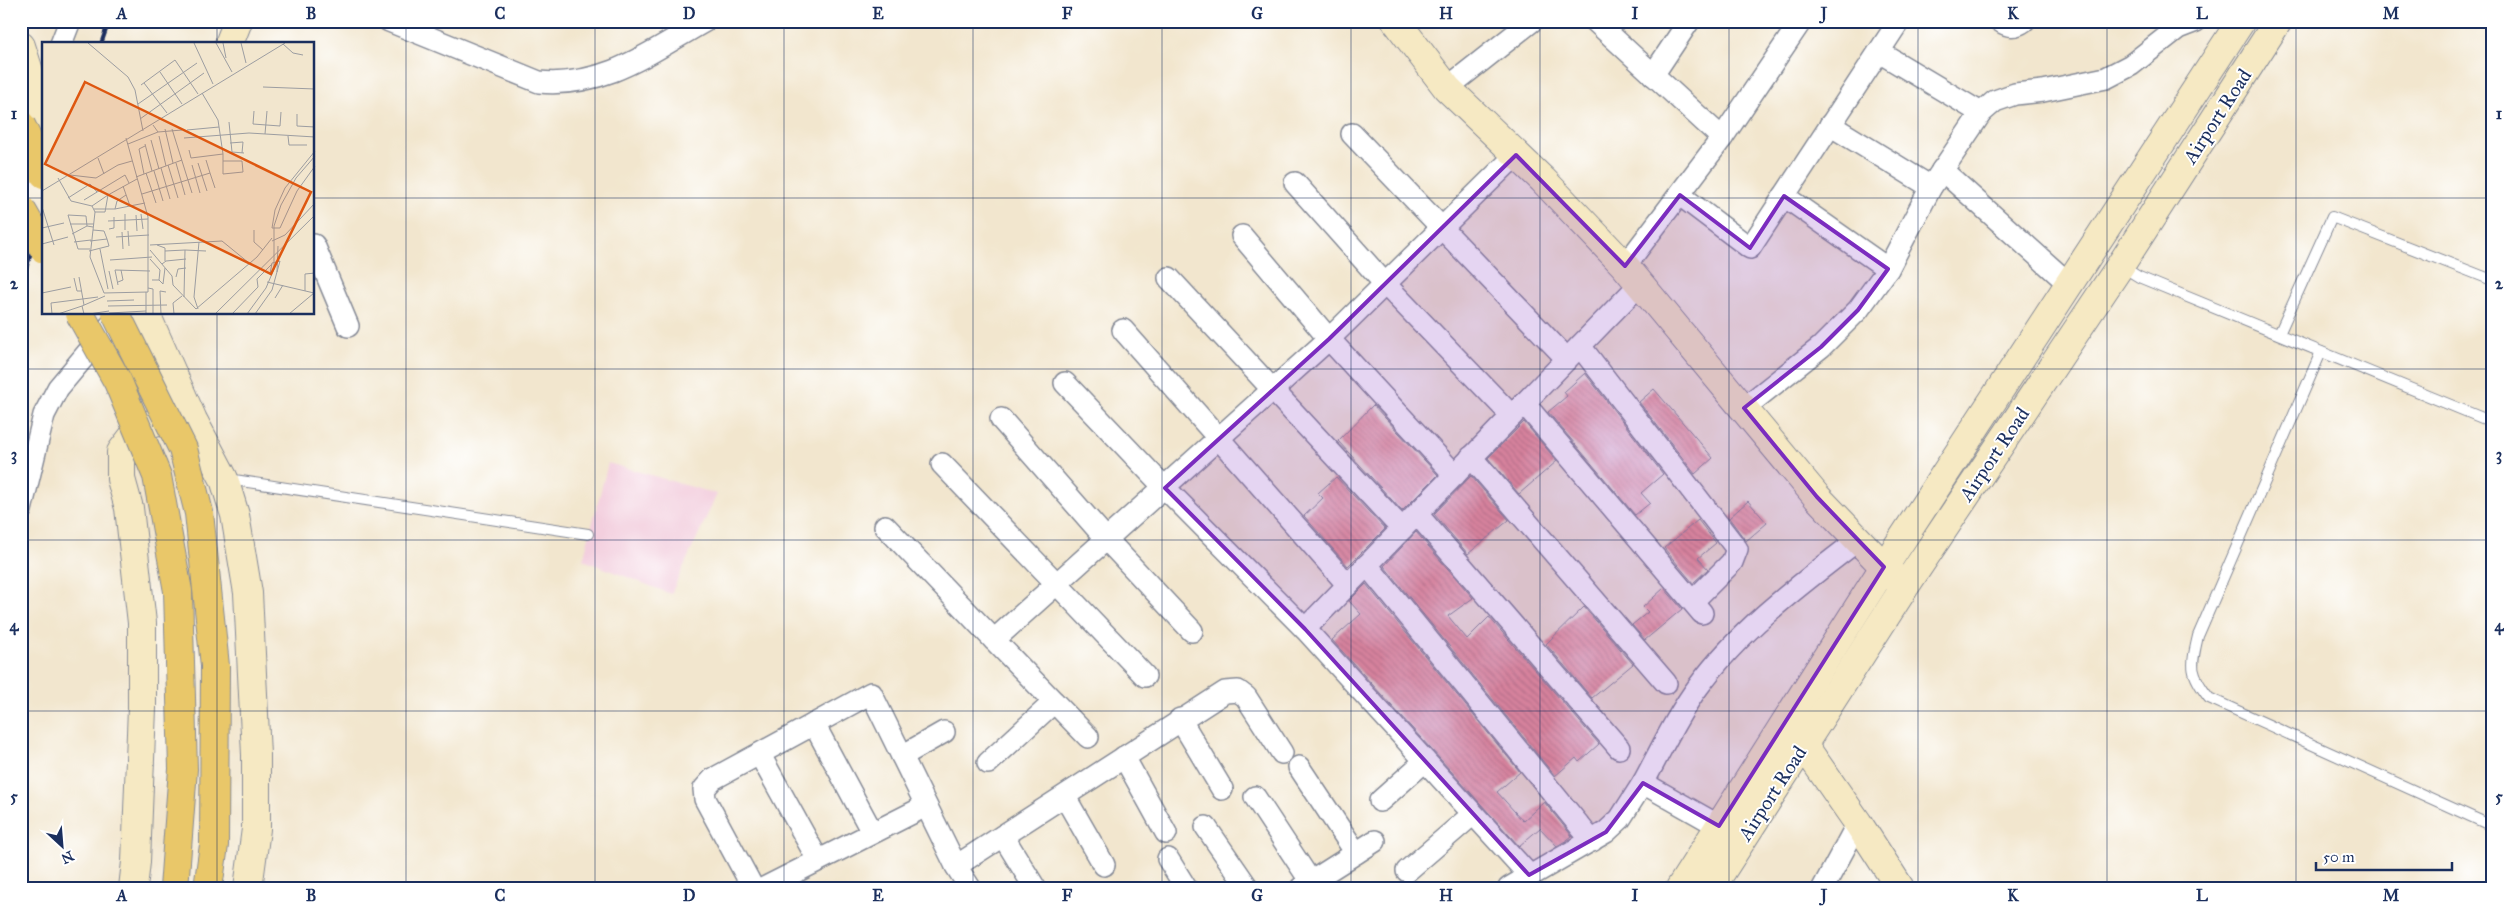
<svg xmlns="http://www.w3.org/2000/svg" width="2513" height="909" viewBox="0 0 2513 909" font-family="'IM FELL Great Primer',serif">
	<defs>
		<pattern id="building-back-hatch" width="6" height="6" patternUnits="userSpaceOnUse" patternTransform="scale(1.25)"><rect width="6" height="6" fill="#ed9894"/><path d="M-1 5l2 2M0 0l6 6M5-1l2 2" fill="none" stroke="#bf7c7c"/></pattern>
	</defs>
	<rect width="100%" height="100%" fill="#fff"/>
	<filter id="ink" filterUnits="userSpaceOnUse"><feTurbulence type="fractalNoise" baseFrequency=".02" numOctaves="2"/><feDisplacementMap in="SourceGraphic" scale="10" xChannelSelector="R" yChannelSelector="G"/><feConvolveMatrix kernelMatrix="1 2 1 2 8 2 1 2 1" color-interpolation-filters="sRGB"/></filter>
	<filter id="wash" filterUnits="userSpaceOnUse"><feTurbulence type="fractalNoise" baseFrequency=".0096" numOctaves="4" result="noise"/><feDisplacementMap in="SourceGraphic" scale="20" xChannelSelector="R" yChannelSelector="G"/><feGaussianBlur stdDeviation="1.12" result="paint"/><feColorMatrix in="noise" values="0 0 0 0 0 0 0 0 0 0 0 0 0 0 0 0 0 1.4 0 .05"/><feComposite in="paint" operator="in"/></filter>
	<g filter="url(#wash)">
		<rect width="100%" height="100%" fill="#f2e6ce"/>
		<path fill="#f3cfde" d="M608,463L717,494L671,594L583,560Z"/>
		<g id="blocks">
			<g fill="url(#building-back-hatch)">
				<path d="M1585,373L1663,474L1641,493L1650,503L1635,515L1548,412L1567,396L1564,392Z"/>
				<path d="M1654,389L1713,458L1695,474L1639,402Z"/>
				<path d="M1373,405L1438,475L1402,511L1338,441Z"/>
				<path d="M1524,422L1557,461L1519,494L1488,458Z"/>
				<path d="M1471,476L1509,520L1468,554L1434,514Z"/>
				<path d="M1336,477L1385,529L1348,566L1304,516L1323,498L1318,493Z"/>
				<path d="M1748,501L1767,523L1746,541L1729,518Z"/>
				<path d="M1698,520L1716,543L1698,558L1708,569L1693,583L1664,548Z"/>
				<path d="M1416,532L1473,598L1448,616L1467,639L1489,617L1599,744L1579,762L1576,758L1555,776L1384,566Z"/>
				<path d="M1366,584L1520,772L1497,792L1523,821L1544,802L1572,836L1567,840L1557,846L1540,828L1519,846L1332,640L1361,614L1349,601Z"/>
				<path d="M1664,588L1682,609L1645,640L1632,625L1648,612L1643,607Z"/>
				<path d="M1584,607L1633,664L1592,698L1546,644Z"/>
			</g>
		</g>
	</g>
	<g filter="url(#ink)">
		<use href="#blocks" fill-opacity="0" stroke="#868a96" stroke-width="1"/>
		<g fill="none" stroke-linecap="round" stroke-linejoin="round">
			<defs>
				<g id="lane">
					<path d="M2121,266L2139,277L2492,422"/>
					<path d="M2279,334L2332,217L2492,280"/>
					<path d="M2321,352L2198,636C2191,667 2189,672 2209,698L2492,826"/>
					<path d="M228,479L588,534"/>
				</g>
				<g id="street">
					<path d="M389,21L539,82C605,88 650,52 705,21"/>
					<path d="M1595,21L1722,138"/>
					<path d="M2000,21C2008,27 2016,27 2024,21"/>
					<path d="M61,44L70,21"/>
					<path d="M1879,52L1981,113"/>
					<path d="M1653,75L1689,21"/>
					<path d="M1447,88L1532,21"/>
					<path d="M1830,125L1931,187"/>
					<path d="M1352,134L1567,359"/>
					<path d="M1942,170L2069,284"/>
					<path d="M1295,183L1385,284L1512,416"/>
					<path d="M1680,195L1750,248L1899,21"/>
					<path d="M1784,196L1888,269"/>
					<path d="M1242,236L1329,339L1455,475"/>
					<path d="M314,245L348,326"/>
					<path d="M1625,266L1722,138L1801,21"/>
					<path d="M1169,278L1402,529"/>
					<path d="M1123,330L1348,585"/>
					<path d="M1580,346L1737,549L1732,562L1693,601"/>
					<path d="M1065,383L1165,488L1305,629L1529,875"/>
					<path d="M1524,403L1702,613"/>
					<path d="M1744,408L1821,347L1858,310L1888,269L1931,187L1981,113L1995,101L2015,94L2043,91L2106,78L2131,65L2178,28L2196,21"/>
					<path d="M1001,419L1107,540L1192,631"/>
					<path d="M1471,457L1666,683"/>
					<path d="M942,464L1145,676"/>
					<path d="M21,510L44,415L58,388L120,314"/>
					<path d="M1417,514L1619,748"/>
					<path d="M885,526L994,640"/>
					<path d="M1367,565L1592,841"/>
					<path d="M1305,629L1640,284"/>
					<path d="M1180,719L1222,789"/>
					<path d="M814,724L872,832"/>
					<path d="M1088,737L994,640L1329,339L1516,155"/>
					<path d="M760,755L818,860"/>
					<path d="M902,756L944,732"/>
					<path d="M1124,757L1166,833"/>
					<path d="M988,763L1054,702"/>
					<path d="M1299,767L1356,853"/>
					<path d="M1643,783C1660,752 1677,715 1698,687C1741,628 1801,584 1858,540"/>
					<path d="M1065,797L1104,865"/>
					<path d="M1255,797L1311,882"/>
					<path d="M1380,801L1425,761"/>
					<path d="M1206,827L1248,888"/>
					<path d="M1003,836L1035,888"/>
					<path d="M1168,859L1186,888"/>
					<path d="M1407,871L1472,815"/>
					<path d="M753,888L705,799L704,789L713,779L871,693L956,866"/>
					<path d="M764,888L926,806"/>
					<path d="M970,888L956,866L1225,692L1238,691L1246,697L1282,753"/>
					<path d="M1301,888L1375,841"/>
					<path d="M1509,888L1606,832L1620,819L1643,783L1719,826"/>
					<path d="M1823,888L1858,823"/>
				</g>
				<g id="secondary">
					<path d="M1396,21L1447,88L1543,180L1625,266L1817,497L1896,579"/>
					<path d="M229,44L238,21"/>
					<path d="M21,46L39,103L34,121L21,135"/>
					<path d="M146,314L193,420L224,479L235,515L248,593L256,755V829L248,888"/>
					<path d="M1791,734L1803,744L1858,823L1900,888"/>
					<path d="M133,888L136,862L142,708V623L129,508L121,479V452L134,435L151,424L172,418L191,420"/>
					<path d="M1680,888L1884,567L2241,21"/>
					<path d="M1711,888L1904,588L2120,266L2278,21"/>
				</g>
			</defs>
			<use href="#lane" stroke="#868a96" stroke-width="12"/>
			<use href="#street" stroke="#868a96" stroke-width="24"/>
			<use href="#secondary" stroke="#868a96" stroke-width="30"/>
			<use href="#lane" stroke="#fff" stroke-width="10"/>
			<use href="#street" stroke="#fff" stroke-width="21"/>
			<use href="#secondary" stroke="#f6e9c3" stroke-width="28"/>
			<g stroke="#1b2f5e" stroke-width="4">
				<path d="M101,44L109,21"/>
				<path d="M21,283L44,215"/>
			</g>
			<defs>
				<g id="primary-bridge">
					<path d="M21,125L44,174"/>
					<path d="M21,209L44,249"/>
					<path d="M80,314L118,382L157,476L178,591L183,769L174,888"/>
					<path d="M116,314L183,449L199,513L215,666L214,845L208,888"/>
				</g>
			</defs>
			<use href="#primary-bridge" stroke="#868a96" stroke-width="30" stroke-linecap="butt"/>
			<use href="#primary-bridge" stroke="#e9c769" stroke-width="28"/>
		</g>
	</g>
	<path fill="#7b2cbf" fill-opacity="0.2" stroke="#7b2cbf" stroke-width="4" stroke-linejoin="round" d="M1516,155L1625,266L1680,195L1750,248L1784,196L1888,269L1858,310L1821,347L1744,408L1817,497L1884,567L1719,826L1643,783L1606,832L1529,875L1305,629L1165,488L1329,339Z"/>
	<path fill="none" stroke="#1b2f5e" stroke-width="1" stroke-opacity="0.55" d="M217,21V44M406,21V888M595,21V888M784,21V888M973,21V888M1162,21V888M1351,21V888M1540,21V888M1729,21V888M1918,21V888M2107,21V888M2296,21V888M21,198H44M314,198H2492M217,314V888M21,369H2492M21,540H2492M21,711H2492"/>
	<g text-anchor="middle" stroke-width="4" stroke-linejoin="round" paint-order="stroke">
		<g font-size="20" fill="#1b2f5e" stroke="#fff">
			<text transform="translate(2217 116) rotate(-57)" y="7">Airport Road</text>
			<text transform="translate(1994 454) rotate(-56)" y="7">Airport Road</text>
			<text transform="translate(1772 793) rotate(-57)" y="7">Airport Road</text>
		</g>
	</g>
	<g transform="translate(42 42)">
		<rect width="272" height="272" fill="#f2e6ce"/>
		<path fill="none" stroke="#9c9da1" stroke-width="1" d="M46,1L86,35L93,48L101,89M152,1L171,42M174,1L190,30M181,1L184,16M199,1L204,21M241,2L251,11L261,13M118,30L140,62M102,41L125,71M99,43L133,18L156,52M221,45L273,47M96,62L155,21M212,69L211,82L238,84L239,70M255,72V84L273,85M98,77L162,31M187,80L190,110L202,111M111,83L116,90L140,88M123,87L131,121M130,87L150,151M145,88L177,85M223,92L225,69M117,94L124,124M246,94L247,103H265M142,96L207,91L273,95M109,98L117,127M188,101L201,100L200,111M86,102L116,90M103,102L110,129M147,108L149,116L181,112L176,78L160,51M181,112V132L201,130L200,119H181M56,116L62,132M134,121L143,153M156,121L165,149M126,123L136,156M150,123L158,151M119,126L128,157M112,129L121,159M104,131L114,161M168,131L173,146M102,132L97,107L103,104M28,133L54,136L76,123L90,119M94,135L140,118M16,136L29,159L50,164L53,170L48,215L62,251L106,250V175L84,96M81,144L88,164M0,149L243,1M100,152L168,131L164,118M26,156L48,142L55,150M42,158L83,133L87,141M50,164L66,153M0,165L12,203M52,167H73L103,161M73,167L75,159L84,153M53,170H63L66,153L95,137M83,172V188M99,172L101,187M94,173L95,189M66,179L106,177M28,182H52M0,186L22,181M230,186L233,168L243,146L273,109M230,186H238L255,149L273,124M67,187L72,186V175M51,188L62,189L65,197M212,188V200L221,208M86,189L87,204M80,190L81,207M30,192L45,184M74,195L107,193M230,199L243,193L273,161M32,200L49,198M0,202L26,195M108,203L180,199L207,221M115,203L123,206V219M48,207H36L26,173L44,174L45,184L51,185M58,207L66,247M108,208L130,234L131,243L154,267L215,215L230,196M143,208L164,209M47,209L67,204L65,197L48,199M123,209L143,208L142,255M108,217L118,228L117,238H110M68,218L110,215M120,222L124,219L144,217M67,229L71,247M235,230L236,204M37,235L42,263M134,235L136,227L144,226M32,236L35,249H40M117,238L121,242L123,226M76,240L81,238L79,228M225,240L272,251L247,272M76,243L73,228L108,229M106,246L111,247V272M263,249V232L273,231M104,250V272M0,251L29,245M233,256L241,243M65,259L92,258M66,264L125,263M156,267L152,255L157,200M67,271L104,269M10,272L9,261L56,255M16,272L40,264M42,272L40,264L63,254M47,272L67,269M119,272L118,249L124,250M132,272L131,261L140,254M173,272L273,173M190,272L216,245L215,237L230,222M205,272L224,246L232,227V184L239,163L254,136L273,114M213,272L230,248L238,219L230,221L228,232"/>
		<path fill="#de5710" fill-opacity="0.15" stroke="#de5710" stroke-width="2.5" d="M43,40L269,150L229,232L3,122Z"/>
		<rect width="272" height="272" fill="none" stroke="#1b2f5e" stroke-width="2.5"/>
	</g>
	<rect width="2513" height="909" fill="none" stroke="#fff" stroke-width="55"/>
	<g transform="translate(62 846) rotate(154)" stroke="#ffffff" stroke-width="4" paint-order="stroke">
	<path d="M0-4L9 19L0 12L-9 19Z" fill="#1b2f5e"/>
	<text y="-8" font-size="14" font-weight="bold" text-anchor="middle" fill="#1b2f5e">N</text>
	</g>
	<path d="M2316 862v8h136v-8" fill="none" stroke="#1b2f5e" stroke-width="2.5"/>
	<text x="2323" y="862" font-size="15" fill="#1b2f5e" stroke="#ffffff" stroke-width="4" paint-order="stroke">50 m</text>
	<rect x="28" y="28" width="2458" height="854" fill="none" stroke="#1b2f5e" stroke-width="2"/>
	<g font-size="16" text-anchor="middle" font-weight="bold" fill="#1b2f5e">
		<text x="122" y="19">A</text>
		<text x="311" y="19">B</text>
		<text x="500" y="19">C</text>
		<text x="689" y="19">D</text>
		<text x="878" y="19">E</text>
		<text x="1067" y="19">F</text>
		<text x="1257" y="19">G</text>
		<text x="1446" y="19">H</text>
		<text x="1635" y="19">I</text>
		<text x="1824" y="19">J</text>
		<text x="2013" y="19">K</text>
		<text x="2202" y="19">L</text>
		<text x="2391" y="19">M</text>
		<text x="14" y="119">1</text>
		<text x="2499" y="119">1</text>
		<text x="14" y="289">2</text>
		<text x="2499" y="289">2</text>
		<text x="14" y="460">3</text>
		<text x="2499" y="460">3</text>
		<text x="14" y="631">4</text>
		<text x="2499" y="631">4</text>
		<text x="14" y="802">5</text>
		<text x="2499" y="802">5</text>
		<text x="122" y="901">A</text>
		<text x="311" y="901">B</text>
		<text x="500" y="901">C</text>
		<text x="689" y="901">D</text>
		<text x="878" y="901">E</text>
		<text x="1067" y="901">F</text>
		<text x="1257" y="901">G</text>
		<text x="1446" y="901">H</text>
		<text x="1635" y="901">I</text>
		<text x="1824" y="901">J</text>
		<text x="2013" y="901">K</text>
		<text x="2202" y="901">L</text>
		<text x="2391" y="901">M</text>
	</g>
</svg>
